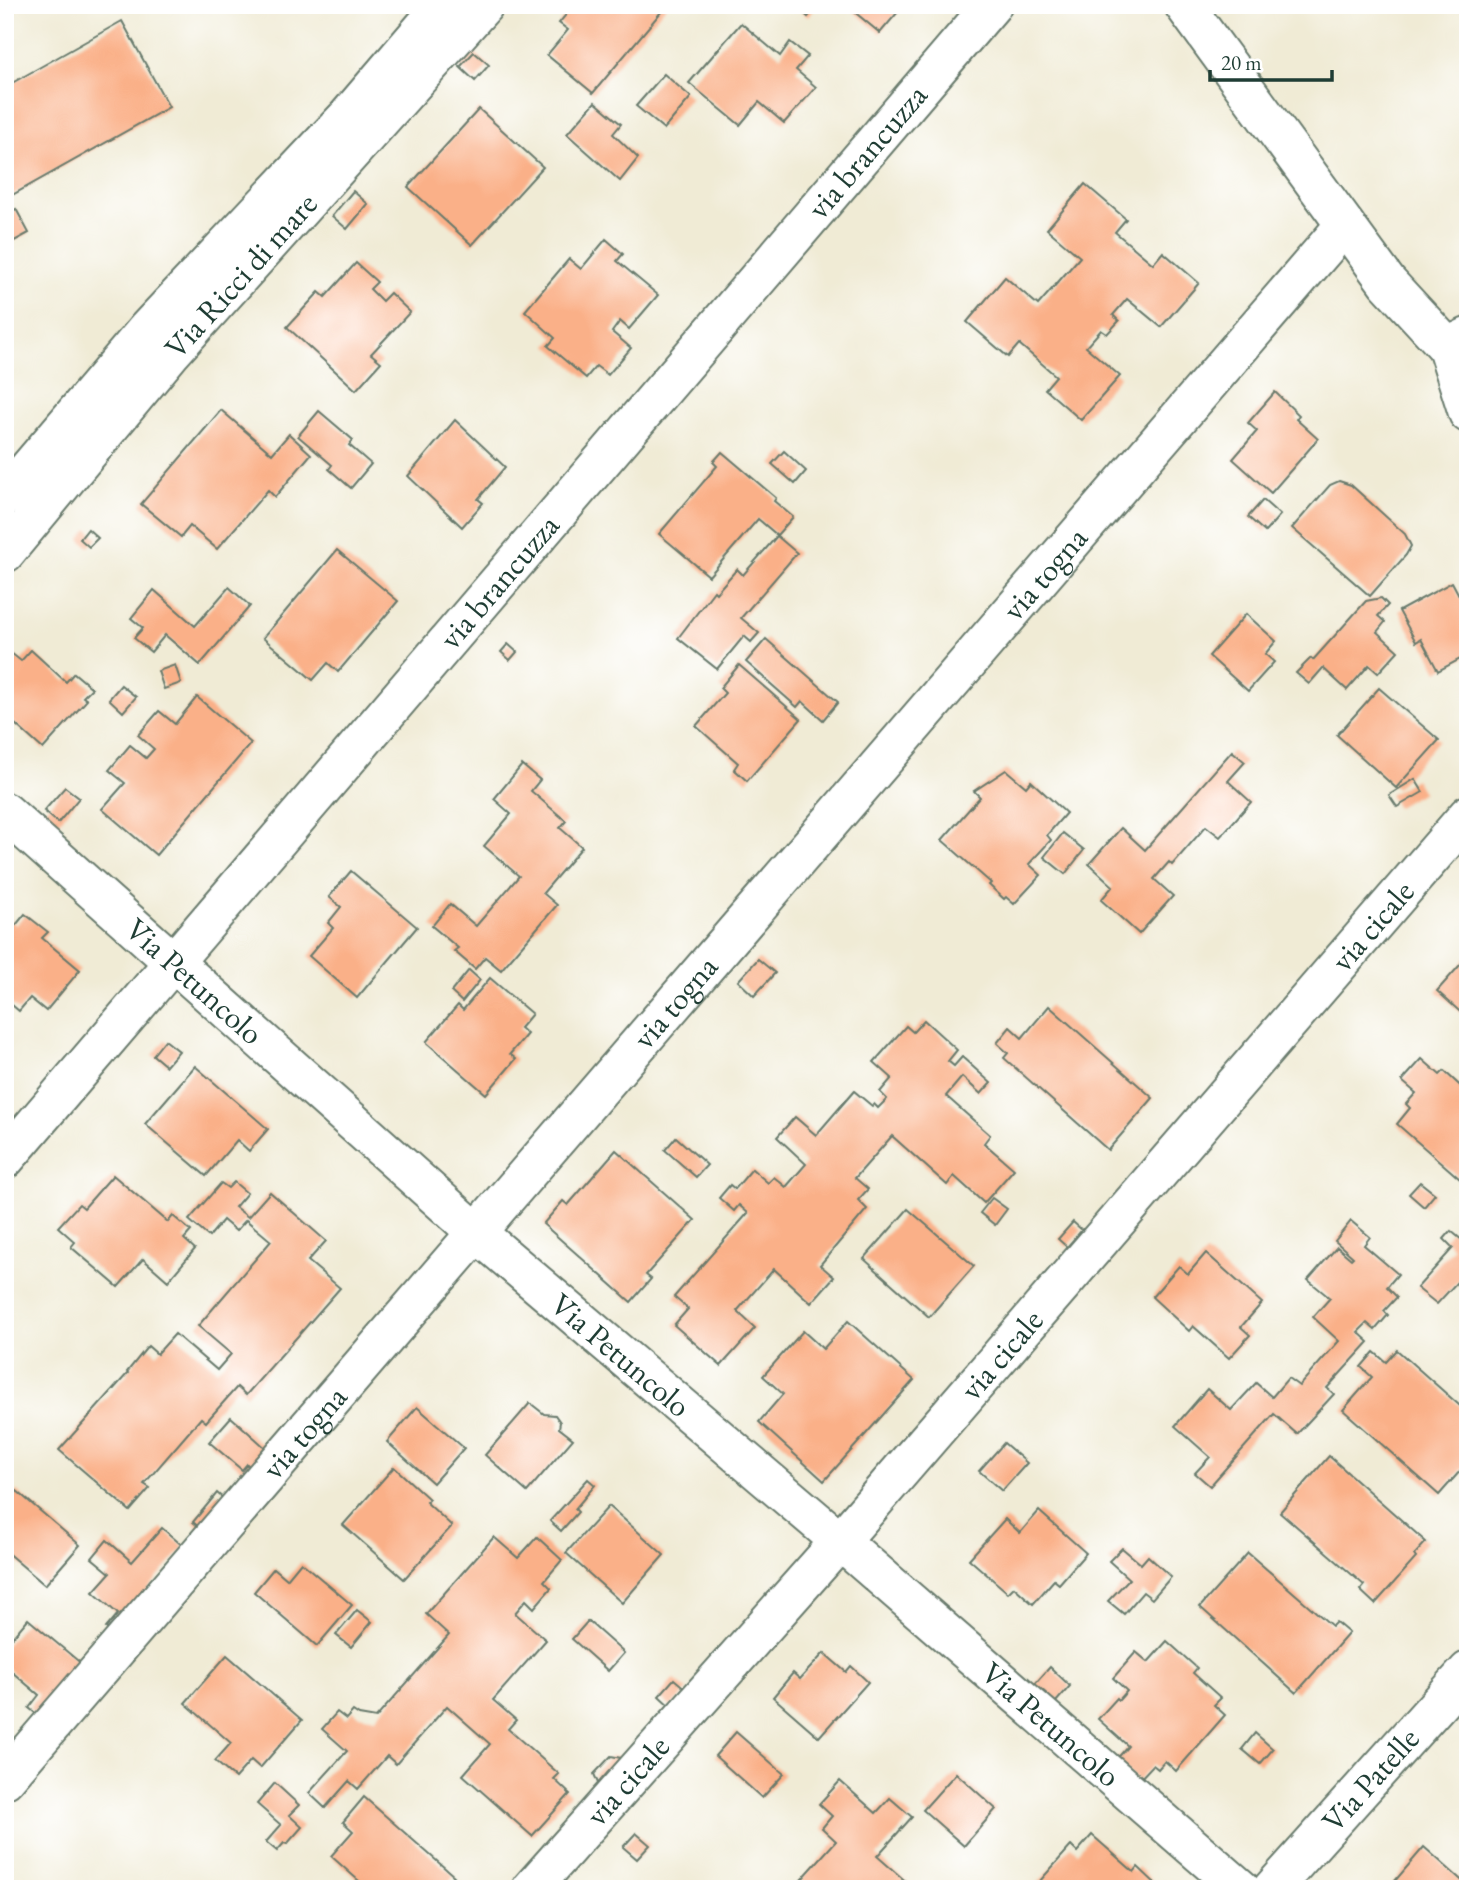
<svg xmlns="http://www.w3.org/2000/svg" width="1473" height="1894" viewBox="0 0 1473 1894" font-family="'EB Garamond',serif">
	<rect width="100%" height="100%" fill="#fff"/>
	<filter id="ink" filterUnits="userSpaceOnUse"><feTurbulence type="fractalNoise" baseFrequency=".0143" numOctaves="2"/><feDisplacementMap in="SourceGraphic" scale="14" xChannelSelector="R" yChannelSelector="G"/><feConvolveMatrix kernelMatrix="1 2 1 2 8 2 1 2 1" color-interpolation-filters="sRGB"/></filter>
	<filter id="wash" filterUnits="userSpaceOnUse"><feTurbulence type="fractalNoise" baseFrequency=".00686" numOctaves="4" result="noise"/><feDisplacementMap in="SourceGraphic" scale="28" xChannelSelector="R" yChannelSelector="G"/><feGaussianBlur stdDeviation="1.57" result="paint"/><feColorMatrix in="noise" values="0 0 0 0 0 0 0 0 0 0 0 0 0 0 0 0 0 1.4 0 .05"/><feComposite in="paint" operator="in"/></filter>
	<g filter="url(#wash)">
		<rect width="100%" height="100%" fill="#f0ebd5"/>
		<g id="blocks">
			<g fill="#fab088">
				<path d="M574,5H667L593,93L547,55L568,30L559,23Z"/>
				<path d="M794,5H818L808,17Z"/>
				<path d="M846,5H904L880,33Z"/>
				<path d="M122,21L169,107L5,199V87Z"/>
				<path d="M741,23L780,56L790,42L808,56L796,70L816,87L784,123L759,102L740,125L689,83Z"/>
				<path d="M474,52L489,65L475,81L460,67Z"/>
				<path d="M664,74L691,97L664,129L636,106Z"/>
				<path d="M595,102L621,124L613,134L638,158L620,181L567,134Z"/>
				<path d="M479,109L543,167L472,245L408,187Z"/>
				<path d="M1085,184L1126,219L1115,232L1153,264L1163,252L1199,283L1161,327L1127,299L1113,315L1119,321L1107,334L1101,330L1086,347L1120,376L1081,420L1045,389L1056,376L1019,344L1008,357L967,322L1005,277L1038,305L1080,257L1047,229Z"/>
				<path d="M353,191L368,204L347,229L332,216Z"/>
				<path d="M5,206L9,213L16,209L29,233L5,246Z"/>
				<path d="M606,239L623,254L617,261L658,295L629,329L620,321L612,332L631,348L608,375L596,366L586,378L548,346L555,338L525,311L569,259L581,269Z"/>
				<path d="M356,263L377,282L370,289L382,301L390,293L410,312L371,354L381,362L356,390L287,327L319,292L325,297Z"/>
				<path d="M1275,392L1299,415L1296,419L1318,439L1271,493L1233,459L1257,431L1248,423Z"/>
				<path d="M221,410L272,454L289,434L311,454L275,497L268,490L217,549L190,526L181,537L141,504Z"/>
				<path d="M319,411L353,440L349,445L371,464L351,488L329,469L332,465L298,436Z"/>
				<path d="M455,420L505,467L478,499L483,503L462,527L408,476Z"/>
				<path d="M784,451L806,471L795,484L772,464Z"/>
				<path d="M722,452L776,498L774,501L793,517L777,535L758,519L709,576L659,534L717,466L713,462Z"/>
				<path d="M1339,481L1351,485L1405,534L1411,546L1406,555L1370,596L1292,528L1330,485Z"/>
				<path d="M1263,500L1280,515L1265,532L1248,517Z"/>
				<path d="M88,529L98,538L89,547L80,539Z"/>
				<path d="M777,536L797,553L741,618L759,633L751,642L744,636L717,669L678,638L714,591L716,593L737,569L743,575Z"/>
				<path d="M337,550L398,601L338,672L328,663L313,680L263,638Z"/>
				<path d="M1452,582L1468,612V655L1438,671L1421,639L1416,642L1399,611Z"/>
				<path d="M229,587L250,606L200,665L165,635L151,652L134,638L143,628L131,618L154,590L195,626Z"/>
				<path d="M1381,598L1388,605L1378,616L1385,622L1377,632L1398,651L1378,673L1369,665L1347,690L1323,668L1309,684L1296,673L1311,658L1313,660L1366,601Z"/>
				<path d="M1246,614L1276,641L1265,654L1274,662L1248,691L1209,656Z"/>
				<path d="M766,639L838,702L823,720L802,701L797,707L746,662Z"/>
				<path d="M508,644L517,652L510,660L501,652Z"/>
				<path d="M31,650L66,682L74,673L92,688L83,697L87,700L43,749L5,715V659L11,653L21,661Z"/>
				<path d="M175,665L181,683L164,689L158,671Z"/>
				<path d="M739,665L801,719L747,781L734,769L738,763L696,726L725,693L720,688Z"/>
				<path d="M121,685L136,697L123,712L109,699Z"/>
				<path d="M1379,688L1439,740L1396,788L1337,735Z"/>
				<path d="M197,697L251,743L156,855L102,809L125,783L109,770L130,745L146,758L154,749L138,735L159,711L175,724Z"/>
				<path d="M1232,751L1245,762L1228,781L1251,802L1220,837L1206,826L1172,865L1169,862L1154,879L1173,896L1139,934L1101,900L1113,886L1089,864L1121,828L1145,850Z"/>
				<path d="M522,765L540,780L531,791L566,821L560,828L582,847L543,893L557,905L501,970L485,957L475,969L454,951L458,948L432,926L450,904L476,926L519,876L484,846L511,814L494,799Z"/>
				<path d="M1006,770L1026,787L1031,781L1066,813L1047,835L1051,840L1029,864L1041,875L1014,904L1006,897L1004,899L989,885L991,883L942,840L980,797L974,791Z"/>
				<path d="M1415,779L1423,792L1397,807L1389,795Z"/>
				<path d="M65,787L79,798L58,823L44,811Z"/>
				<path d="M1063,833L1084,850L1065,874L1044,857Z"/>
				<path d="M351,871L417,927L357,998L309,956L333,928L328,923L341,907L329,897Z"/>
				<path d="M25,914L48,932L42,938L80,970L46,1011L30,998L19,1011L5,999V915L16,925Z"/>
				<path d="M1468,956V1019L1437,991Z"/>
				<path d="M758,959L775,973L754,996L738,981Z"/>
				<path d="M469,970L480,980L462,1002L451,992Z"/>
				<path d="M490,978L532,1014L520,1028L527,1034L510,1054L516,1059L486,1094L426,1042L458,1005L463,1010Z"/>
				<path d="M1049,1006L1153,1098L1108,1150L1004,1058L1008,1053L997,1043L1010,1027L1022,1038Z"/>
				<path d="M924,1020L957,1050L948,1061L954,1066L962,1057L991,1083L981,1094L962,1077L946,1096L990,1135L984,1143L1014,1169L984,1203L954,1176L947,1185L892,1136L855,1178L868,1189L858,1200L867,1209L820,1265L834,1277L811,1303L774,1269L737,1311L755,1328L721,1366L674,1325L688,1309L674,1297L748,1213L739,1205L734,1211L719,1198L730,1185L735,1189L752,1169L768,1183L774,1177L786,1187L806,1164L777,1137L795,1117L816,1135L854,1091L872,1106L874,1104L878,1108L887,1099L880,1092L892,1078L874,1062L906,1026L913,1032Z"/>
				<path d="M165,1040L179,1051L166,1066L153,1055Z"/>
				<path d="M1422,1059L1440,1075L1444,1071L1468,1093V1186L1397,1124L1410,1108L1406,1104L1416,1093L1402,1081Z"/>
				<path d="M195,1066L268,1129L249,1151L237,1140L206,1176L145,1124Z"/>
				<path d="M676,1137L707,1165L696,1177L665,1150Z"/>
				<path d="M616,1150L695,1220L646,1275L651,1279L631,1302L543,1224L563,1201L568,1205Z"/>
				<path d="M113,1175L168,1222L173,1216L191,1231L184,1239L195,1249L168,1281L143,1259L118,1287L71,1247L75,1242L58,1227L79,1204L84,1208Z"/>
				<path d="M234,1182L247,1193L235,1207L248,1217L270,1192L326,1241L308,1261L340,1288L246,1395L237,1387L206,1422L201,1418L144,1484L150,1488L130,1511L59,1450L128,1373L127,1372L148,1346L157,1354L175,1334L217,1370L231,1354L198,1326L271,1241L246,1220L236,1231L223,1220L209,1237L189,1220L221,1183L228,1188Z"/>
				<path d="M1420,1182L1435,1194L1424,1207L1409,1194Z"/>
				<path d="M992,1198L1007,1209L995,1225L980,1213Z"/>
				<path d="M908,1209L974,1266L929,1317L864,1259Z"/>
				<path d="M1351,1221L1370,1237L1364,1245L1398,1274L1387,1287L1397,1297L1384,1311L1388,1315L1375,1330L1367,1323L1358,1332L1369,1342L1327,1388L1334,1394L1297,1434L1274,1414L1210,1486L1195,1473L1210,1457L1175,1426L1207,1389L1231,1410L1256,1383L1272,1397L1288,1378L1299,1386L1339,1341L1313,1317L1330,1298L1308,1280L1337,1247L1351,1259L1353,1257L1335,1241Z"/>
				<path d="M1073,1222L1082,1230L1067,1247L1058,1239Z"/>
				<path d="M1451,1231L1468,1245V1270L1437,1304L1417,1288L1453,1248L1444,1239Z"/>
				<path d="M1206,1253L1262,1303L1241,1327L1250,1335L1229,1358L1193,1326L1189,1331L1152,1297L1179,1266L1188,1274Z"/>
				<path d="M848,1321L914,1380L824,1481L759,1422L783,1394L763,1376L803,1331L823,1349Z"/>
				<path d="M1397,1350L1468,1413V1462L1439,1495L1343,1410L1372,1377L1361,1367L1374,1352L1386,1362Z"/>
				<path d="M530,1403L544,1414L555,1415L560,1422L559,1428L573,1439L527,1492L485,1455Z"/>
				<path d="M417,1407L464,1448L433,1483L387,1442Z"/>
				<path d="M231,1417L268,1450L252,1469L247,1464L242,1470L209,1442Z"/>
				<path d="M1004,1443L1027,1463L1002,1491L979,1471Z"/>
				<path d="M1329,1456L1426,1542L1414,1555L1416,1558L1375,1604L1360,1590L1364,1585L1280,1512Z"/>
				<path d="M394,1467L429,1499L426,1502L452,1526L404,1579L343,1525Z"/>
				<path d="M588,1479L595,1485L575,1509L578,1512L561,1531L550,1521Z"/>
				<path d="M17,1491L80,1545L45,1585L5,1551V1505Z"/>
				<path d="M217,1493L225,1500L201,1529L193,1522Z"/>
				<path d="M609,1506L664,1555L622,1603L566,1553Z"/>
				<path d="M1039,1511L1086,1553L1059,1584L1054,1580L1033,1604L1014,1587L1008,1593L969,1559L1005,1519L1020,1533Z"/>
				<path d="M162,1528L184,1547L111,1632L106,1628L118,1614L93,1592L110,1573L92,1558L107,1540L132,1562Z"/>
				<path d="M494,1537L518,1558L537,1537L562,1560L544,1581L551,1588L534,1608L526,1600L515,1613L546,1640L493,1700L516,1720L508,1729L559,1774L554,1779L570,1794L532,1836L463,1775L490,1744L447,1706L396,1764L387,1756L358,1789L349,1781L325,1808L309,1793L347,1751L322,1729L337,1712L346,1719L353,1711L359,1715L376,1718L449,1635L426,1614Z"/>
				<path d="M1122,1548L1141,1564L1148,1556L1171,1577L1152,1599L1143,1592L1124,1614L1108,1601L1129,1579L1109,1561Z"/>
				<path d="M1248,1553L1332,1626L1336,1622L1349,1633L1296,1693L1200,1607Z"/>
				<path d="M301,1562L352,1605L317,1646L254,1592L274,1568L287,1579Z"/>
				<path d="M357,1610L372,1622L351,1647L336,1635Z"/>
				<path d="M28,1619L83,1665L39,1716L29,1708L39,1695L5,1666V1646Z"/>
				<path d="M588,1621L624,1653L608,1671L572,1639Z"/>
				<path d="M1167,1641L1197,1668L1193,1673L1221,1698L1214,1705L1225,1715L1176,1771L1165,1761L1158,1769L1153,1765L1138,1781L1115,1761L1128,1746L1098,1719L1117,1698L1119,1700L1127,1691L1113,1678L1136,1652L1148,1662Z"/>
				<path d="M824,1653L846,1672L851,1666L868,1682L819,1737L773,1697L793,1673L800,1679Z"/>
				<path d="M227,1655L302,1720L260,1768L251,1760L235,1778L215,1761L231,1743L185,1703Z"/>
				<path d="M1050,1667L1070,1686L1048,1711L1027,1693Z"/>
				<path d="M674,1679L687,1690L671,1707L659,1696Z"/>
				<path d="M736,1732L784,1774L762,1798L715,1756Z"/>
				<path d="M1255,1733L1273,1749L1260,1764L1242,1749Z"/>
				<path d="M611,1756L626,1759L600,1788L594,1774Z"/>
				<path d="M956,1773L996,1809L964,1846L923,1810Z"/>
				<path d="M840,1781L876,1813L890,1798L912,1817L877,1856L911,1886L909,1889H793L836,1841L822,1828L832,1816L819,1804Z"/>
				<path d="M275,1783L299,1805L289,1815L302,1827L287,1844L284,1843L277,1851L266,1842L281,1825L257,1804Z"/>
				<path d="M364,1797L454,1876L442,1889H368L331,1856L353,1831L343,1822Z"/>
				<path d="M636,1833L650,1845L637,1859L623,1847Z"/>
				<path d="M1092,1835L1134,1872L1138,1867L1156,1884L1152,1889H1047L1039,1882L1071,1846L1077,1852Z"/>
				<path d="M1424,1847L1468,1886V1889H1388Z"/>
			</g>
		</g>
	</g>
	<g filter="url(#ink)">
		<use href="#blocks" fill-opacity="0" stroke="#687a6c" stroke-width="2"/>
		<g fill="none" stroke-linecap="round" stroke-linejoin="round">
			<defs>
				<g id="minor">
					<path d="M1184,5L1387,282L1447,347L1468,337"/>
					<path d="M1447,347L1468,413"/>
					<path d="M5,496L147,329L348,116L443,5"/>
					<path id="s1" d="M5,553L170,354L484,5"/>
					<path id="s2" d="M5,812L476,1232L840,1541L1241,1889"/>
					<path id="s3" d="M5,1159L992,5"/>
					<path id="s4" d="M5,1779L1345,225"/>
					<path id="s5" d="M531,1889L840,1541L1468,815"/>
					<path id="s6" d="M1272,1889L1468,1671"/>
				</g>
			</defs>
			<use href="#minor" stroke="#687a6c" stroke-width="42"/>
			<use href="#minor" stroke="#fff" stroke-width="38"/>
		</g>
	</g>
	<g text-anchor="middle" stroke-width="5" stroke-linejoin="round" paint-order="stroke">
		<g font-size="32" fill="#1f3d34" stroke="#fff">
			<text dy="11" stroke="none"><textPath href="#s3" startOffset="1326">via brancuzza</textPath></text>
			<text dy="11" stroke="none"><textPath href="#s1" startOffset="364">Via Ricci di mare</textPath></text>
			<text dy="11" stroke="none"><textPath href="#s4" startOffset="1592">via togna</textPath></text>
			<text dy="11" stroke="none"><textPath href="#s3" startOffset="760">via brancuzza</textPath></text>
			<text dy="11" stroke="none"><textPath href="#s5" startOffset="1279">via cicale</textPath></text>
			<text dy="11" stroke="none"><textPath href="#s2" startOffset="254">Via Petuncolo</textPath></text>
			<text dy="11" stroke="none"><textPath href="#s4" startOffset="1026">via togna</textPath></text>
			<text dy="11" stroke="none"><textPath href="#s2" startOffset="821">Via Petuncolo</textPath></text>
			<text dy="11" stroke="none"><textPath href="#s5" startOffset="712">via cicale</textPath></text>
			<text dy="11" stroke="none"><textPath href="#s4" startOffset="458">via togna</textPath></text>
			<text dy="11" stroke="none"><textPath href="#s2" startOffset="1388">Via Petuncolo</textPath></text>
			<text dy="11" stroke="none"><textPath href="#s5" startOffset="145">via cicale</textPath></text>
			<text dy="11" stroke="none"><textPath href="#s6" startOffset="147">Via Patelle</textPath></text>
		</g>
	</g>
	<rect width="1473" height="1894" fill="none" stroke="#fff" stroke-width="28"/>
	<path d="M1210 70v10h122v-10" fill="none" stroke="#1f3d34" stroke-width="3.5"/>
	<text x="1221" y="70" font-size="21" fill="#1f3d34" stroke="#ffffff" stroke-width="5" paint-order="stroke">20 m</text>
</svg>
